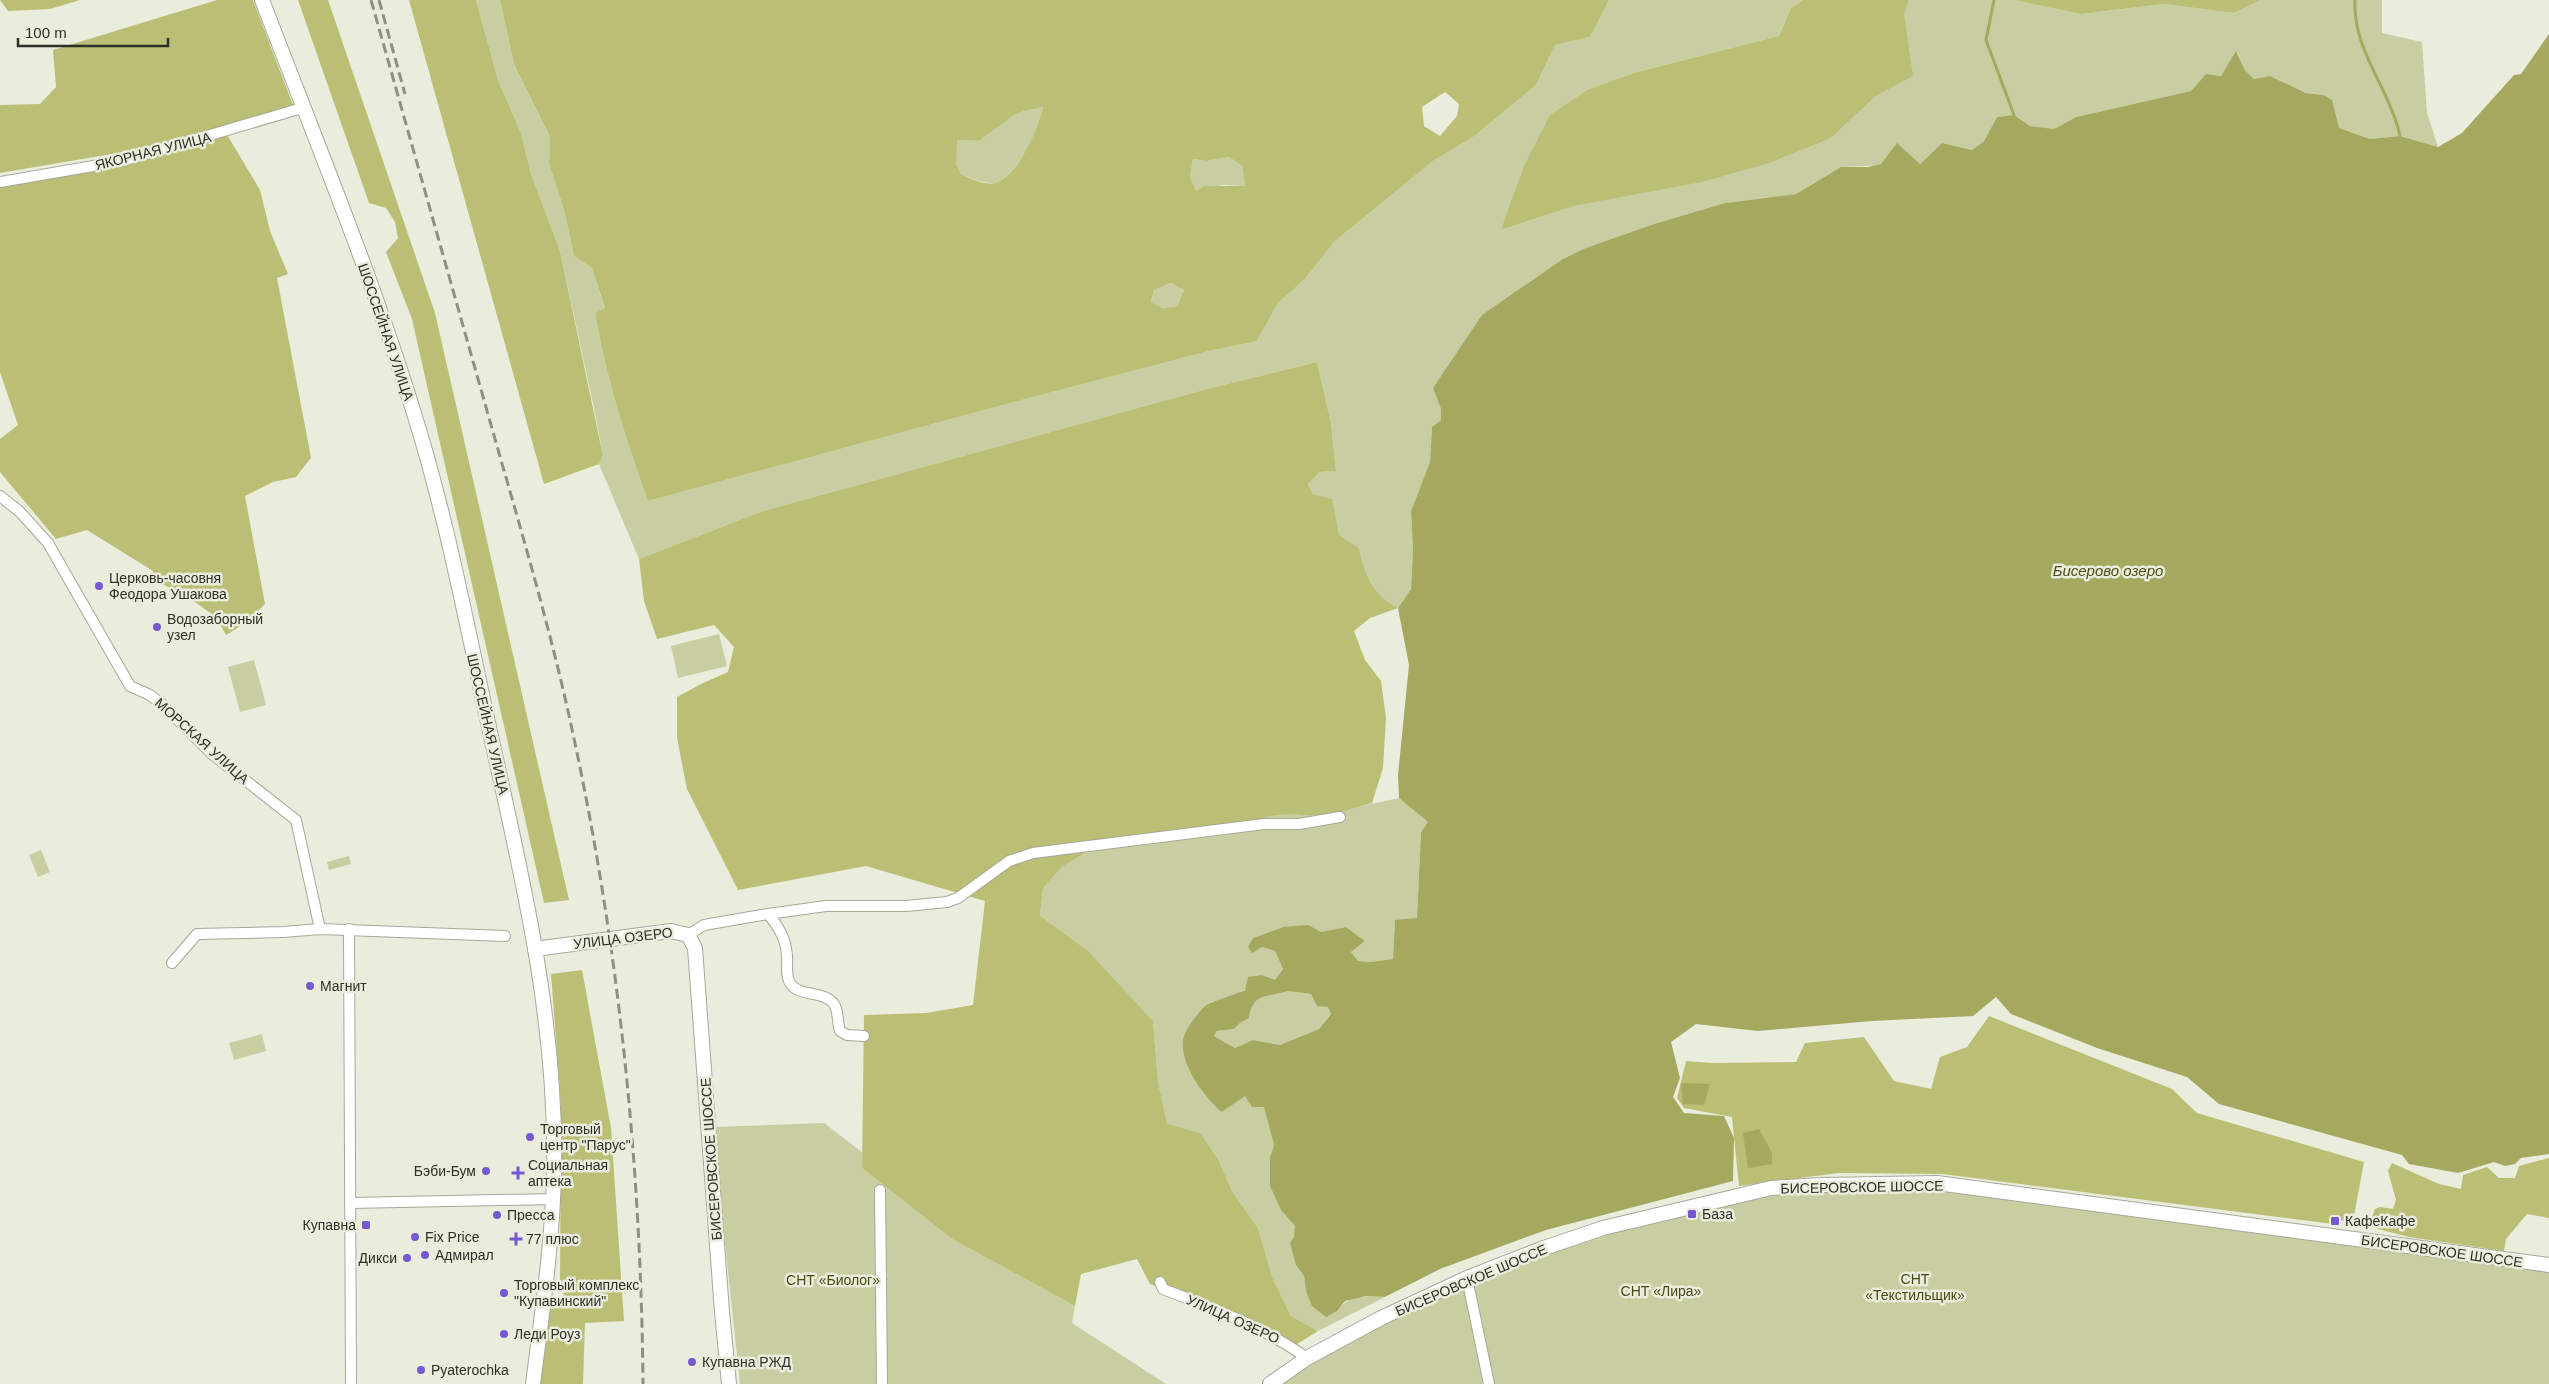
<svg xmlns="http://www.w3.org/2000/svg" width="2549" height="1384" viewBox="0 0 2549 1384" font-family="Arial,sans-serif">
	<rect width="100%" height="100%" fill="#eaecdc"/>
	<g fill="#c9cda2">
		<path d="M476,0H500L514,64L550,137L549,164L564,210L574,256L592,268L605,309L595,313C606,378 626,440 648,501L999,406L1209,351L1257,341L1278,303L1305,279L1335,241L1433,161L1473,137L1536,85L1555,45L1590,37L1609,0H1803L1791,8L1779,36L1637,72L1589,89L1523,168L1502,230L1578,205L1831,138L1876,96L1912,76L1903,14L1909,0H2013L2081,14L2164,4L2234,13L2261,0H2382V33L2422,42L2427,113L2438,147L2400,136L2370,139L2339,128L2324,95L2306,93L2270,76L2254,79L2245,70L2237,52L2221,76L2206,74L2191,91L2076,117L2054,129L2030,126L2014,115L1997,117L1984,141L1972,150L1942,143L1920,164L1841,167L1796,194L1725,203L1654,224L1586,249L1563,260L1433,388L1441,409V420L1432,427L1430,462L1411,511L1413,549L1411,589L1398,608C1372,594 1365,575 1359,548L1339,536L1331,499L1313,494L1308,484L1320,472L1336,471L1331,423L1317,362L1207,389L763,511L639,559L599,464L603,456L594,408L560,251L531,174L521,133L498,80Z"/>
		<path d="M1043,107C1042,114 1041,123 1038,129C1032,142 1009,182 995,183C983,184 972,179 961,174L956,164V140L979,141L1017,113Z"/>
		<path d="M1229,157L1242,166L1245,186L1222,185L1196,192L1190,177L1193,159L1206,161Z"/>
		<path d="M1172,283L1184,290L1177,306L1163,308L1151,302L1154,290Z"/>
		<path d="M719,634L727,666L678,678L671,646Z"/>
		<path d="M254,660L266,705L240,712L228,667Z"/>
		<path d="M1399,798L1428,822L1421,832L1417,919L1395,921L1393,959L1370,962L1358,961L1351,952L1365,941L1346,927L1321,932L1283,927L1253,938L1262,947L1275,951L1283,969L1275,981L1262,975C1252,983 1243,992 1231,997C1224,1000 1211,1000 1206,1005C1199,1012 1189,1024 1185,1033C1174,1056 1204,1098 1222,1112L1245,1095L1264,1106L1274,1145L1270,1157L1282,1210L1295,1226L1296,1265L1304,1276L1306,1291L1337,1311C1350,1294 1365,1296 1385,1297L1318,1331L1291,1316L1273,1279L1258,1228L1232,1191L1218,1159L1200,1133L1167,1125L1158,1081L1153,1021L1123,990L1040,917L1043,888L1062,867L1098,845L1249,823L1266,815H1320Z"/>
		<path d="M41,850L50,872L38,877L29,855Z"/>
		<path d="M349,856L351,864L329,870L327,862Z"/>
		<path d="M1288,991L1311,994L1317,1005L1328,1007L1331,1013L1319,1029L1280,1045L1253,1040L1235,1048L1214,1036L1217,1031L1234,1029L1240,1023L1249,1018C1253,992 1267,998 1288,991Z"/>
		<path d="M262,1034L266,1051L234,1060L229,1043Z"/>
		<path d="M824,1123L862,1152V1168L952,1239L1075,1306L1072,1323L1166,1384H740L724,1233L715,1127Z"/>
		<path d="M1937,1190L2549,1272V1384H1282C1325,1354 1372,1330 1420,1308C1531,1256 1649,1215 1771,1195C1825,1187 1882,1191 1937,1190Z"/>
	</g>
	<g fill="#bbbf75" fill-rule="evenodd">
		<path d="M0,0H80L50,9L8,11Z"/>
		<path d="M217,0H253L293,105L228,128L118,153L0,173V105L40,104L56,87L53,50Z"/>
		<path d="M298,0H328L435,313L569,900L544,903L412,319L386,252L398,238L395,222L386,208L369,203Z"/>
		<path d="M409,0H476L498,80L521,133L531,174L560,251L603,456L599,464L544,484Z"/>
		<path d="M500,0H1609L1590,37L1555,45L1536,85L1473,137L1433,161L1335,241L1305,279L1278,303L1257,341L1209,351L999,406L648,501C626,440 606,378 595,313L605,308L592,268L574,256L564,210L549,164L550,137L514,64ZM1445,92L1459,104L1457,116L1440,136L1424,126L1422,107ZM1043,107C1040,127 1017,175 998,182C987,187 971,179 961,174L956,164L957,140L979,141L1017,113ZM1229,157L1242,166L1245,186H1205L1196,191L1190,177L1193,159L1206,161ZM1171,283L1184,290L1177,306L1163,308L1151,302L1154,290Z"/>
		<path d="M1803,0H1909L1904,14L1913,76L1876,96L1831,138L1769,163L1702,182L1578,205L1501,230L1523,168L1550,115L1589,89L1637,72L1779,36L1791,8Z"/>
		<path d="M2013,0H2261L2234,13L2164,4L2081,14Z"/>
		<path d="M226,133L260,190L270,231L288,274L277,278L311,458L296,477L273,482L245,496L265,604L247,622L226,635L216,617L188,597L150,578L153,571L87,530L56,539L0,472V439L18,425L0,372V181L122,161Z"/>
		<path d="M1317,362L1331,423L1336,471L1320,472L1308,484L1313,494L1332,499L1339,535L1359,548C1365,575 1372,594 1398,608L1370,618L1354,631L1365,660L1381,681L1386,718L1383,768L1372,803C1354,808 1337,814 1318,815C1291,816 1275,811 1249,823L1098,845L1062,867L1043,888L1040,916L1088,951L1153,1021L1158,1081L1167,1124L1200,1133L1218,1159L1232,1191L1258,1228L1273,1279L1291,1316L1318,1331L1289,1349L1150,1284L1137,1259L1081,1274L1075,1306L952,1239L862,1168L864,1015L926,1013L973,1005L985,901L866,866L738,890L687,789L677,738V697L701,684L728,672L734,647L714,625L657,639L644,601L639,559L763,511L1207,389Z"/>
		<path d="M582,970L611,1128L624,1321L585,1323L583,1384H533L543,1307L559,1301L563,1298L564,1288L560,1283L561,1105L551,974Z"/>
		<path d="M1989,1016L2172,1089L2197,1113L2364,1162L2354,1216L2333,1224L1943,1174L1838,1173L1739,1186L1732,1117L1684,1108L1677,1098L1686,1061L1713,1063L1796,1062L1805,1043L1864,1037L1894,1081L1931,1089L1940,1057L1967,1047Z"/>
		<path d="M2549,1158V1218L2527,1214L2506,1239L2504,1251L2409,1237L2363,1225L2372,1217L2375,1209L2380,1207L2393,1209L2396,1200L2388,1171L2392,1163L2439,1184L2461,1189L2463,1175L2487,1167L2499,1178H2515L2519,1166Z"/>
	</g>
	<g fill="#a5a960" fill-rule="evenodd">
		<path d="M2549,34V1154L2521,1158L2515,1164L2505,1166L2494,1162L2458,1173L2409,1164L2402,1155L2219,1104L2187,1077L2097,1048L2011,1014L1996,997L1973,1016L1872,1021L1758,1031L1696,1024L1671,1042L1680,1078L1673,1097L1684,1113L1724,1116L1734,1138L1733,1181L1546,1230L1440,1269L1385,1297L1366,1296L1345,1301L1337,1311L1326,1317L1312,1306L1306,1291L1304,1276L1296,1265L1290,1243L1294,1237L1295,1226L1281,1210L1270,1186V1157L1274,1145L1264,1107H1252L1245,1096L1222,1112C1204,1098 1174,1057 1185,1033C1189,1024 1199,1012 1206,1005C1210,1002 1237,994 1245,990L1248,977L1262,975L1275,980L1283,969L1275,951L1262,947L1252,953L1248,947L1253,938L1283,927L1308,925L1321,932L1346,927L1365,941L1351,952L1358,961L1370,962L1393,959L1395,920L1417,918L1421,832L1428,822L1399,798L1398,775L1409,665L1398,608L1411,589L1413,549L1411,511L1430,462L1432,427L1441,420V409L1433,388L1482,315L1563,259L1586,248L1654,224L1725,203L1796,194L1841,167H1868L1881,164L1897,143L1920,164L1942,143L1972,150L1984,141L1997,117L2014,115L2030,126L2054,129L2076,117L2191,91L2206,74L2221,76L2236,51L2245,70L2254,79L2270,76L2306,93L2324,95L2332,100L2339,128L2370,139L2400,136L2438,147L2462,133L2514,75L2521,74ZM1288,991L1311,994L1317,1006L1328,1007L1331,1014L1319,1029L1280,1045L1253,1040L1235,1048L1214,1036L1217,1031L1234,1029L1240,1023L1249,1018C1253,992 1267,998 1288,991Z"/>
		<path d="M1681,1083L1710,1084L1704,1105L1683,1104Z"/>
		<path d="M1759,1129L1772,1153V1164L1748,1168L1743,1133Z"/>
	</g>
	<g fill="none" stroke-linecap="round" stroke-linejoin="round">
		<g stroke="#a5a960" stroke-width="3">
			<path d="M1994,0L1986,40L2014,115"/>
			<path d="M2355,0C2352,49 2390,89 2400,136"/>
		</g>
		<defs>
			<g id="street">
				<path d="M0,182L122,161L302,108"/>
				<path d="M0,496L20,512L48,543L130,686L150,695L163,705L212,754L296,820L320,929"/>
				<path d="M768,914L826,906H906L947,902L958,898L1009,861L1033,853L1264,824H1299L1340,817"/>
				<path d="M349,929L351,1384"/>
				<path d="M688,935L704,925L768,914C779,927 786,939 787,956C788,965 785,975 790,983C798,997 824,990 834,1004C839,1012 837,1022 840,1031L847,1035L864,1036"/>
				<path d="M172,963L197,934L283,932L320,929L505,936"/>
				<path d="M880,1190L882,1384"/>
				<path d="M350,1203L553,1199"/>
				<path d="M1467,1278L1489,1384"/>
				<path d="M1160,1282L1163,1289C1212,1308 1264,1327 1307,1358"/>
			</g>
			<g id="secondary">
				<path d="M262,0C314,136 370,271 413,410C449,524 470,643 496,759C526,893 557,1031 554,1170C553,1241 542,1313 533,1384"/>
				<path d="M535,949L671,931L688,935L695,948L722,1312L729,1384"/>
				<path d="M1270,1384L1307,1358L1381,1318L1467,1278L1541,1249L1603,1228L1771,1188L1822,1185L1937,1183L2549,1265"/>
			</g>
		</defs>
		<use href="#street" stroke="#a7a89a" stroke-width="12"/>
		<use href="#secondary" stroke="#a7a89a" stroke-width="16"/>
		<use href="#street" stroke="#fff" stroke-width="10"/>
		<use href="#secondary" stroke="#fff" stroke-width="14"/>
		<g stroke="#8f9085" stroke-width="3" stroke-dasharray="10 5" stroke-linecap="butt">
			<path d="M371,0C411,142 451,283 491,425C520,527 551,630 573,734C619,947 641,1166 643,1384"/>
			<path d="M379,0L405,94"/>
		</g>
	</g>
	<g fill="#7758d2" stroke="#eaecdc" stroke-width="2">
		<circle cx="99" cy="586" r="5"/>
		<circle cx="157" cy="627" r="5"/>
		<circle cx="310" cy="986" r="5"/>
		<circle cx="530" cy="1137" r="5"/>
		<circle cx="486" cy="1171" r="5"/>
		<path d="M515.5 1165.5h5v5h5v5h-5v5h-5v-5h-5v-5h5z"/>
		<rect x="1687" y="1209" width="10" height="10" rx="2.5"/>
		<circle cx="497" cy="1215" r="5"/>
		<rect x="2330" y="1216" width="10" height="10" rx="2.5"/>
		<rect x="361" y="1220" width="10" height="10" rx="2.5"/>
		<circle cx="415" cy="1237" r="5"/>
		<path d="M513.5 1231.5h5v5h5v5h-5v5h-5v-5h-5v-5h5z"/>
		<circle cx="425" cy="1255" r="5"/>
		<circle cx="407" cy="1258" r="5"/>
		<circle cx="504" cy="1293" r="5"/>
		<circle cx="504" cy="1334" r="5"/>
		<circle cx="692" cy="1362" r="5"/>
		<circle cx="421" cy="1370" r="5"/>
	</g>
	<g text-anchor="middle" stroke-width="5" stroke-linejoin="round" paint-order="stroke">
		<g font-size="14" fill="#2f2f29" stroke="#eaecdc">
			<text transform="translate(153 151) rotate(-14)" y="5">ЯКОРНАЯ УЛИЦА</text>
			<text transform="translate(386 332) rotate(71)" y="5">ШОССЕЙНАЯ УЛИЦА</text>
			<text transform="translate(488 724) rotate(77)" y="5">ШОССЕЙНАЯ УЛИЦА</text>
			<text transform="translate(202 741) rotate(42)" y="5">МОРСКАЯ УЛИЦА</text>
			<text transform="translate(623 938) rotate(-7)" y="5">УЛИЦА ОЗЕРО</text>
			<text transform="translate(711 1159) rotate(-94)" y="5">БИСЕРОВСКОЕ ШОССЕ</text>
			<text transform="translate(1862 1187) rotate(-1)" y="5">БИСЕРОВСКОЕ ШОССЕ</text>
			<text transform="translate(2442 1251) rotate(8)" y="5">БИСЕРОВСКОЕ ШОССЕ</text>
			<text transform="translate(1471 1280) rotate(-23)" y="5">БИСЕРОВСКОЕ ШОССЕ</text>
			<text transform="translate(1233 1319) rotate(24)" y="5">УЛИЦА ОЗЕРО</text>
		</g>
		<g font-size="14" fill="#2f2f29" stroke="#eaecdc" text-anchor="start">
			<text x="109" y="583">Церковь-часовня<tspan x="109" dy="16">Феодора Ушакова</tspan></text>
			<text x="167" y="624">Водозаборный<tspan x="167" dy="16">узел</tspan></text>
			<text x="320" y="991">Магнит</text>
			<text x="540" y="1134">Торговый<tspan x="540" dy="16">центр "Парус"</tspan></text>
			<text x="528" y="1170">Социальная<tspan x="528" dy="16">аптека</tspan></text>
			<text x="476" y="1176" text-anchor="end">Бэби-Бум</text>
			<text x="1702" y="1219">База</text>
			<text x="507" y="1220">Пресса</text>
			<text x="2345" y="1226">КафеКафе</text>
			<text x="356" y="1230" text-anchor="end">Купавна</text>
			<text x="425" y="1242">Fix Price</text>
			<text x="526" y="1244">77 плюс</text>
			<text x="435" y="1260">Адмирал</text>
			<text x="397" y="1263" text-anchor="end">Дикси</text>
			<text x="514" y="1290">Торговый комплекс<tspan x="514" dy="16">"Купавинский"</tspan></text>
			<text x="514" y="1339">Леди Роуз</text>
			<text x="702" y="1367">Купавна РЖД</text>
			<text x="431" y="1375">Pyaterochka</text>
		</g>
		<g font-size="14" fill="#484a13" stroke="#eaecdc">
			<text x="1915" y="1284">СНТ<tspan x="1915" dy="16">«Текстильщик»</tspan></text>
			<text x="833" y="1285">СНТ «Биолог»</text>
			<text x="1661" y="1296">СНТ «Лира»</text>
		</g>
		<g font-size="15" font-style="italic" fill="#4f511a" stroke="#eaecdc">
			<text x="2108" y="576">Бисерово озеро</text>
		</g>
	</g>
	<path d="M18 38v8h150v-8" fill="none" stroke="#2f2f29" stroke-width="2.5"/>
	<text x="25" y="38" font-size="15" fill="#2f2f29" stroke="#eaecdc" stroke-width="4" paint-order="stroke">100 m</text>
</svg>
